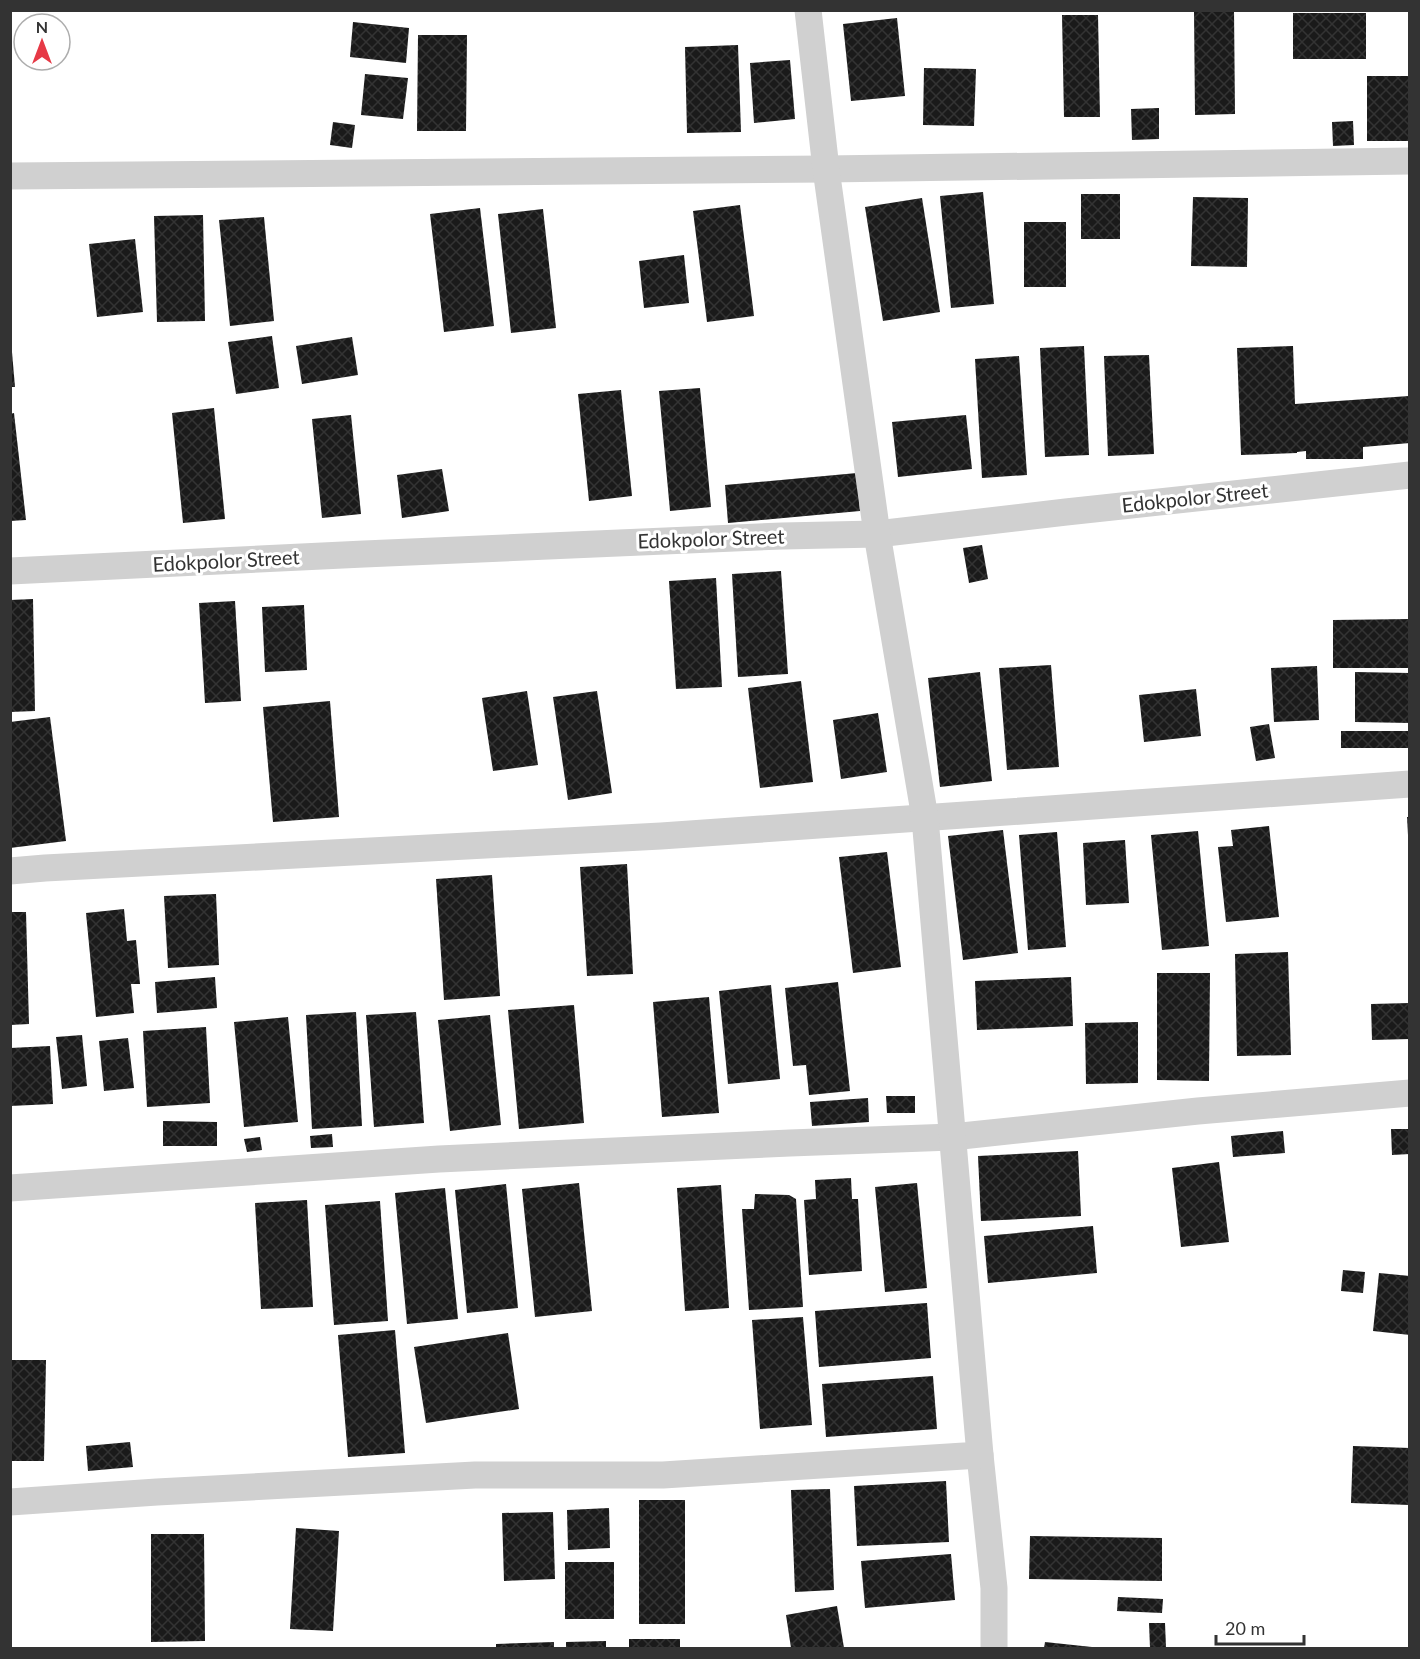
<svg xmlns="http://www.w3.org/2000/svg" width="1420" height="1659" viewBox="0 0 1420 1659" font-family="Lato,sans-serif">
	<defs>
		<pattern id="building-cross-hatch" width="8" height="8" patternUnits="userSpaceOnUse" patternTransform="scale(1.5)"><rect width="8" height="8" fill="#1a1a1a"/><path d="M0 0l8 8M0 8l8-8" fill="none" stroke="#333"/></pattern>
	</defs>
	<rect width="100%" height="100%" fill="#fff"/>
	<g fill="url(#building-cross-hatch)">
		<path d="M1194,10H1234L1235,114L1195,115Z"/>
		<rect x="1293" y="13" width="73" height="46"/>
		<path d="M1062,15H1098L1100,117H1064Z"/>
		<path d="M897,18L905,96L851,101L843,24Z"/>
		<path d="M353,22L409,28L406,63L350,57Z"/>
		<path d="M418,35H467L466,131H417Z"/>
		<path d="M738,45L741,132L687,133L685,47Z"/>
		<path d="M790,60L795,119L754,123L750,63Z"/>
		<path d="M924,68L976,69L974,126L923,125Z"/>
		<path d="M365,74L408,78L403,119L361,115Z"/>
		<rect x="1367" y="76" width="43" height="65"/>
		<path d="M1159,108V139L1132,140L1131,109Z"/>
		<path d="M1353,121L1354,145L1333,146L1332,122Z"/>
		<path d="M333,122L355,125L352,148L330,145Z"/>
		<path d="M983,192L994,304L951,308L940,196Z"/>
		<rect x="1081" y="194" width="39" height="45"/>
		<path d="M1193,197L1248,198L1247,267L1191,266Z"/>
		<path d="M922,198L940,312L883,321L865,207Z"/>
		<path d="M740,205L754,316L707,322L693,211Z"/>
		<path d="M480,208L494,326L444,332L430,214Z"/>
		<path d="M543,209L556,328L511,333L498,214Z"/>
		<path d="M203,215L205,321L157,322L154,216Z"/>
		<path d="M264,217L274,321L230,326L219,220Z"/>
		<rect x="1024" y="222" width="42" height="65"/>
		<path d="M135,239L143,312L97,317L89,244Z"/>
		<path d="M684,255L689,303L644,308L639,261Z"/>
		<path d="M272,336L279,388L236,394L228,342Z"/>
		<path d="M352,337L358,375L302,384L296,346Z"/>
		<path d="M1084,346L1089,455L1045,457L1040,348Z"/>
		<path d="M1293,346L1295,404L1409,396L1410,443L1363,447V459H1306V451L1297,452V453L1241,455L1237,348Z"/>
		<path d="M10,352H12L15,387H10Z"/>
		<path d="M1149,355L1154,454L1108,456L1104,356Z"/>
		<path d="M1019,356L1027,475L982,478L975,359Z"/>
		<path d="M700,388L711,507L670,511L659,391Z"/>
		<path d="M621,390L632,496L589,501L578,394Z"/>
		<path d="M214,408L225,519L183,523L172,413Z"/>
		<path d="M14,413L26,520L10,521V414Z"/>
		<path d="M351,415L361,514L322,518L312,419Z"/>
		<path d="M966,415L972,469L898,477L892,422Z"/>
		<path d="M442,469L449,511L402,518L397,475Z"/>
		<path d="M857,473L860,511L728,523L725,485Z"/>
		<path d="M982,545L988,579L969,583L963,548Z"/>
		<path d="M781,571L788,674L738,677L732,574Z"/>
		<path d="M716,578L722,687L676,689L669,581Z"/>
		<path d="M33,599L35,711L10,712V600Z"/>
		<path d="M235,601L241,701L205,703L199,603Z"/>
		<path d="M304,605L307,670L265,672L262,607Z"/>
		<path d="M1410,619V668H1333V620Z"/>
		<path d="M1051,665L1059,767L1007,770L999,668Z"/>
		<path d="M1317,666L1319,720L1274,722L1271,668Z"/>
		<path d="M980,672L992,781L940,787L928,678Z"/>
		<path d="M1355,672L1410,673V723L1355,722Z"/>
		<path d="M801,681L813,782L760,788L748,688Z"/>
		<path d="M1196,689L1201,736L1144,742L1139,695Z"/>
		<path d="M527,691L538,765L493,771L482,698Z"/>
		<path d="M597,691L612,793L568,800L553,697Z"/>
		<path d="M330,701L339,817L273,822L263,707Z"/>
		<path d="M878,713L887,772L841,779L833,720Z"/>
		<path d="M50,717L66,841L10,848V722Z"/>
		<path d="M1269,724L1275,758L1256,761L1250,727Z"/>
		<rect x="1341" y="731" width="69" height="17"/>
		<path d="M1407,817H1410V835H1408Z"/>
		<path d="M1269,826L1279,917L1226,922L1218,847L1233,846L1231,830Z"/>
		<path d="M1003,830L1018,953L963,960L948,836Z"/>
		<path d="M1198,831L1209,946L1162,950L1151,835Z"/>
		<path d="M1057,832L1066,947L1028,950L1019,835Z"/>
		<path d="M1125,840L1129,903L1086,905L1083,843Z"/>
		<path d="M887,852L901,967L853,973L839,857Z"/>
		<path d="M627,864L633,974L587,976L580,867Z"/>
		<path d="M492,875L500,996L444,1000L436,879Z"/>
		<path d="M216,894L219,965L168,968L164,896Z"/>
		<path d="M124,909L127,941L136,940L140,984H131L134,1013L96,1017L86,913Z"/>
		<path d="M10,912H26L29,1024L10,1025Z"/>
		<path d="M1288,952L1291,1055L1237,1056L1235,954Z"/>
		<path d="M1157,973H1210L1209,1081L1157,1080Z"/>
		<path d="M215,977L217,1008L157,1013L155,982Z"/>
		<path d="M1071,977L1073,1026L977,1030L975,981Z"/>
		<path d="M838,982L850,1091L809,1095L806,1065L793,1066L785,988Z"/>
		<path d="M771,985L780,1079L728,1084L719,991Z"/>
		<path d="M709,997L719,1113L662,1117L653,1002Z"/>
		<path d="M1410,1003V1039L1372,1040L1371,1004Z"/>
		<path d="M574,1005L584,1123L519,1129L508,1010Z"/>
		<path d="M356,1012L362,1126L312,1129L306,1015Z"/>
		<path d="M416,1012L424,1123L374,1127L366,1015Z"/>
		<path d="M490,1015L501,1125L450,1131L438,1020Z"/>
		<path d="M288,1017L298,1122L244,1127L234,1022Z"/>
		<path d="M1138,1022V1083L1086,1084L1085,1023Z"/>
		<path d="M206,1027L210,1103L147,1107L143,1031Z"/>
		<path d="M82,1035L87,1086L62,1089L56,1037Z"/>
		<path d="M128,1038L134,1088L104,1091L99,1041Z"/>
		<path d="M50,1046L53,1104L10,1106V1048Z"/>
		<path d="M886,1096H915V1113H887Z"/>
		<path d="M868,1098L869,1122L812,1126L810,1102Z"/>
		<path d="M163,1121L217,1122V1146H163Z"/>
		<path d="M1391,1129H1410V1154L1392,1155Z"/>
		<path d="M1283,1131L1285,1153L1233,1157L1231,1136Z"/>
		<path d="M332,1134L333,1147L311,1148L310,1136Z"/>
		<path d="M260,1137L262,1150L247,1152L244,1139Z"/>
		<path d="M1078,1151L1081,1216L981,1221L978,1156Z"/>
		<path d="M1219,1162L1229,1242L1181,1247L1172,1168Z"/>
		<path d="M851,1178L852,1199H858L862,1271L809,1275L804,1200L816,1199L815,1180Z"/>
		<path d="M579,1183L592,1311L535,1317L522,1189Z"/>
		<path d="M917,1183L927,1288L885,1292L875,1187Z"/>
		<path d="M506,1184L518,1308L467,1313L455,1190Z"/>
		<path d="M721,1185L729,1308L685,1311L677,1188Z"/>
		<path d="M445,1188L458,1319L407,1324L395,1193Z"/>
		<path d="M755,1194L789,1195L796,1199L803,1307L749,1310L742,1209H754Z"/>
		<path d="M307,1200L313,1307L261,1309L255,1203Z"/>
		<path d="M380,1201L388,1321L334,1325L325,1205Z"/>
		<path d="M1093,1226L1097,1273L988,1283L984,1236Z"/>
		<path d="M1343,1270L1365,1272L1363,1293L1341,1291Z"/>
		<path d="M1379,1273L1410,1276V1335L1373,1331Z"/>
		<path d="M927,1303L931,1358L819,1367L815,1311Z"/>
		<path d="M803,1317L812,1425L760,1429L752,1320Z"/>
		<path d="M395,1330L405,1453L348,1457L338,1335Z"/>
		<path d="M508,1333L519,1409L426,1423L414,1347Z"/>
		<path d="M10,1360H46L44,1461H10Z"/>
		<path d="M933,1376L937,1429L826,1437L822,1384Z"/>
		<path d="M130,1442L133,1467L88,1471L86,1446Z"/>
		<path d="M1353,1446L1410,1448V1505L1351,1503Z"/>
		<path d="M946,1481L949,1542L857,1546L854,1486Z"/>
		<path d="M830,1489L834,1590L795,1592L791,1490Z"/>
		<rect x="639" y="1500" width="46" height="124"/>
		<path d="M609,1508L610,1548L568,1550L567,1510Z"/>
		<path d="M553,1512L555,1579L504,1581L502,1513Z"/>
		<path d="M296,1528L339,1531L333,1631L290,1629Z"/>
		<path d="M151,1534H204L205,1641L151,1642Z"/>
		<path d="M1030,1536L1162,1538V1581L1029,1579Z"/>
		<path d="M951,1554L955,1600L865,1608L861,1561Z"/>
		<rect x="565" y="1562" width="49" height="57"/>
		<path d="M1118,1597L1163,1599L1162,1613L1117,1611Z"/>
		<path d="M837,1606L844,1648H791L786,1615Z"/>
		<path d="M1149,1623H1165L1166,1647L1150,1648Z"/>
		<rect x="629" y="1639" width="51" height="9"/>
		<path d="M606,1641V1648H566V1642Z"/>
		<path d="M554,1642V1648H496V1644Z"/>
		<path d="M1045,1642L1092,1647V1648H1044Z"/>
	</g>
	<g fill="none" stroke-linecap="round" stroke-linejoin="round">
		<g stroke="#d0d0d0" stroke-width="27">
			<path d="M10,176L826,169L1410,161"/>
			<path d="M10,571L364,554L782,536L877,534L1066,512L1410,475"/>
			<path d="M10,871L45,868L661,836L1410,784"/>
			<path d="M10,1188L439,1159L790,1143L952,1137L1198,1111L1410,1093"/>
			<path d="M980,1455L994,1588V1648"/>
			<path d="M10,1502L157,1492L475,1475H663L980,1455L925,818L877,534L826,169L808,10"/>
		</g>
	</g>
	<g text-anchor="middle" stroke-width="6" stroke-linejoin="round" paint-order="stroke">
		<g font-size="20" fill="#333" stroke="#fff">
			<text transform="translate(1195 498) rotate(-6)" y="7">Edokpolor Street</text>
			<text transform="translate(711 539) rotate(-2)" y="7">Edokpolor Street</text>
			<text transform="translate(226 561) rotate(-3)" y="7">Edokpolor Street</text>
		</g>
	</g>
	<rect width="1420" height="1659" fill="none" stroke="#333333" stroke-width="24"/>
	<g transform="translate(42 42)"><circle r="28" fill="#ffffff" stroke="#adadad" stroke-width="1.5"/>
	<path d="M0-4.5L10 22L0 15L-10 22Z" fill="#e63946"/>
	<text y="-9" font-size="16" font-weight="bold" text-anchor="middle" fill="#333333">N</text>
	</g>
	<path d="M1216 1635v9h88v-9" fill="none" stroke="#333333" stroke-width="3"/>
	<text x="1225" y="1635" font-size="18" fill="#333333" stroke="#ffffff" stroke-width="4.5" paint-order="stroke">20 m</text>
</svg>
